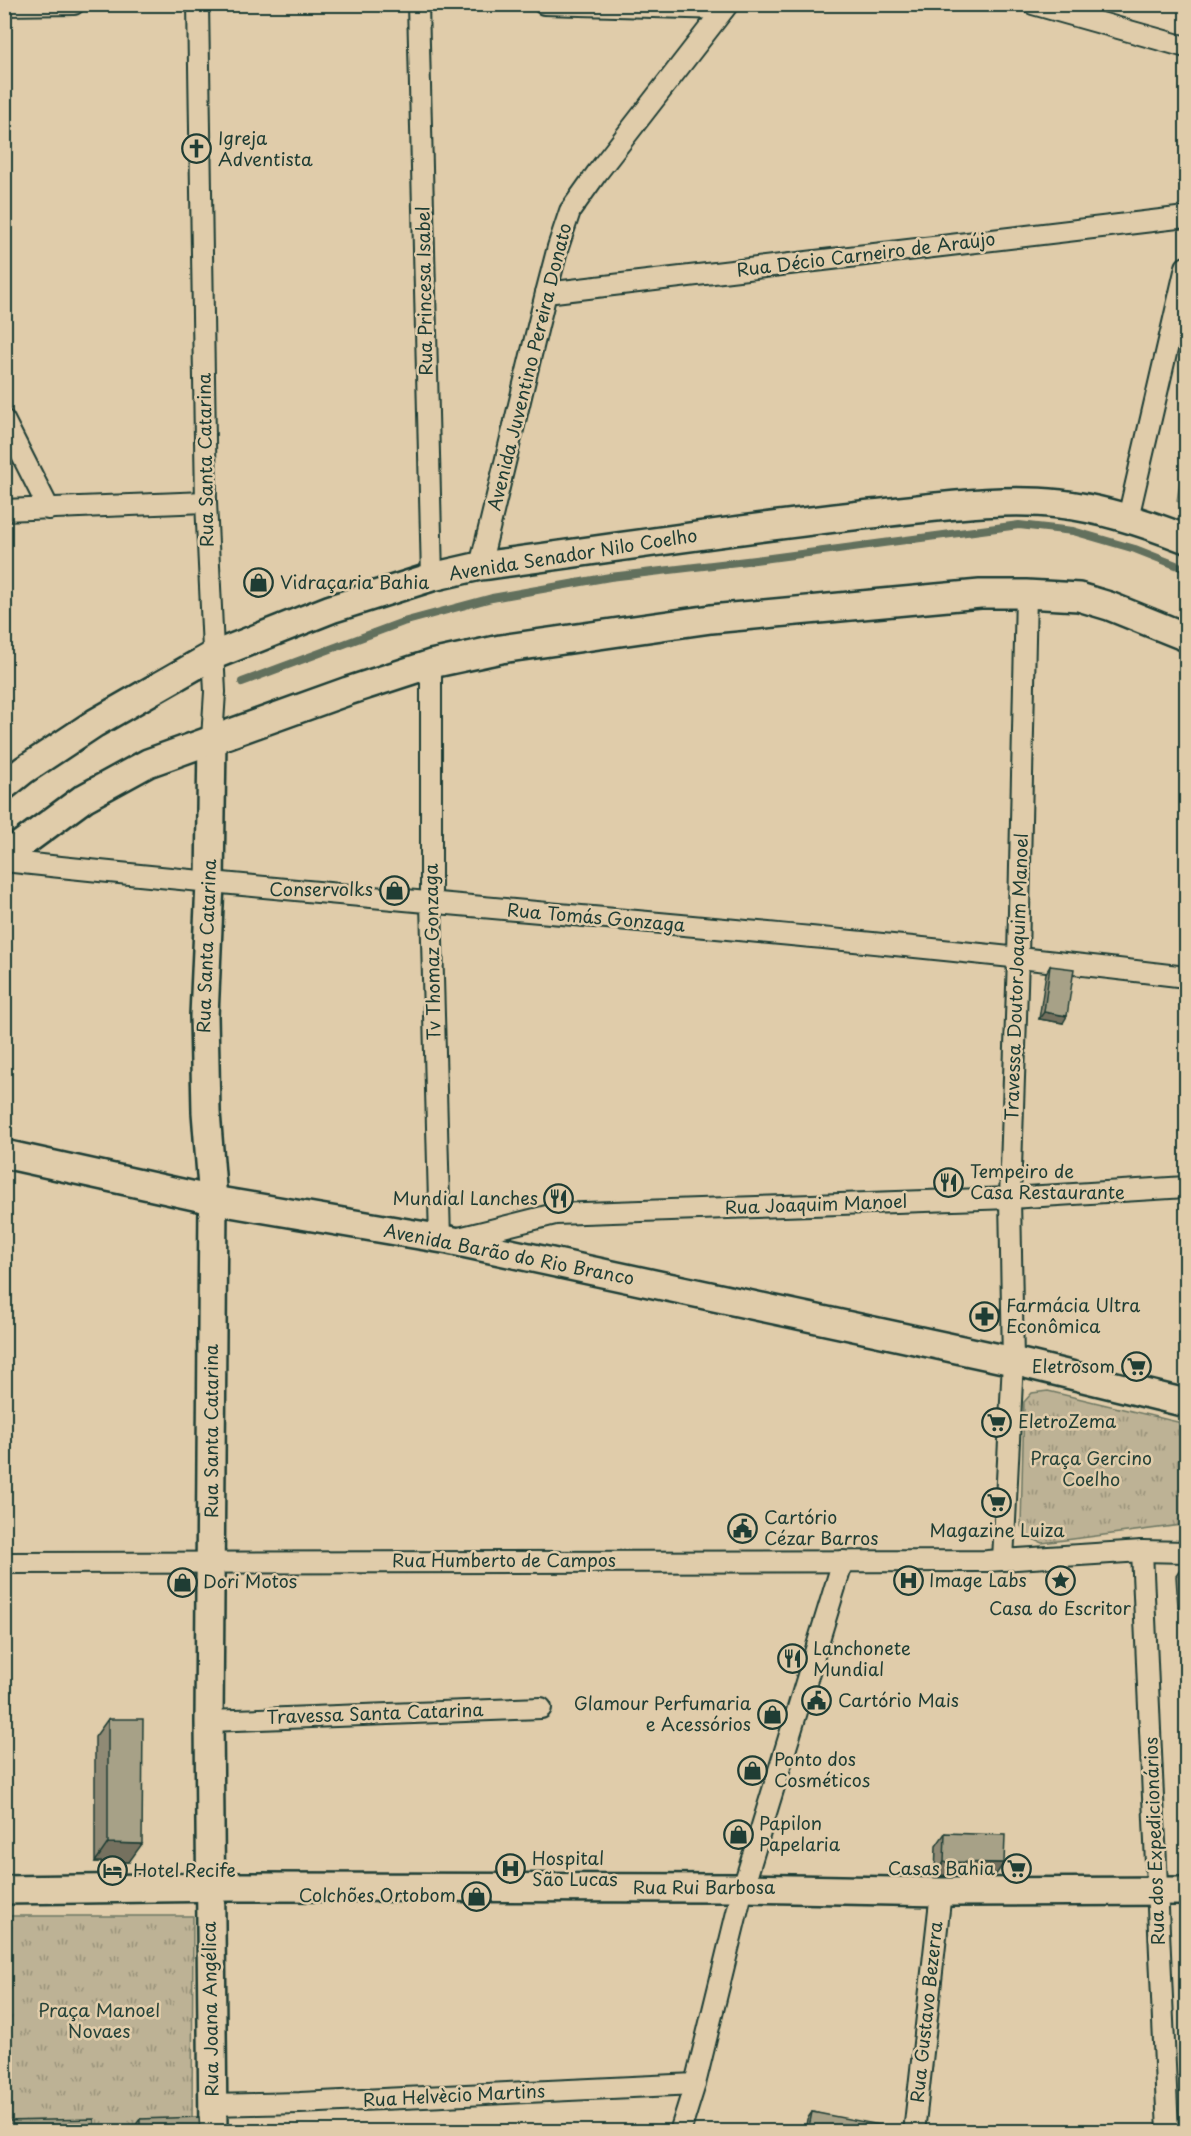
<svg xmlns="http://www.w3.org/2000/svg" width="1191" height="2136" viewBox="0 0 1191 2136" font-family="'Playpen Sans',sans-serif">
	<defs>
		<pattern id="park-tufts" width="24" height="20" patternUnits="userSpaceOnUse" patternTransform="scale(1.5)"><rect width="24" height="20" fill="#bdb295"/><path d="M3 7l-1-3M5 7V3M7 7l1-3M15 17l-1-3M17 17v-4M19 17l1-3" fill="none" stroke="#99927a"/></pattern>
	</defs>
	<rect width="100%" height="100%" fill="#e0ccaa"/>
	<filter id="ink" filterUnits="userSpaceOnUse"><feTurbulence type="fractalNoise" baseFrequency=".0167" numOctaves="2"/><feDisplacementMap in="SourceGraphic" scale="12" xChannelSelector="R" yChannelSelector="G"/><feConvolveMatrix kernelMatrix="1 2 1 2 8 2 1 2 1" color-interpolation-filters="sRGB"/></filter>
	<g filter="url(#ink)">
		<path fill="#bdb295" stroke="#6e7864" stroke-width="1.5" d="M1186,444V473L1183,496L1186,497V505L1177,501Z"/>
		<g fill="url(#park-tufts)" stroke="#6e7864" stroke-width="1.5">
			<path d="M1048,1391L1186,1424V1490L1181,1525L1042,1543L1028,1537L1021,1526L1024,1402L1032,1393Z"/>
			<path d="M4,1916H193L192,2127L103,2132L5,2131Z"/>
		</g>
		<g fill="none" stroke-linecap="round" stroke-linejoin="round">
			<path stroke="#626f5d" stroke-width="8" d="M242,682L403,622L492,598L610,577L755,560L1019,525L1073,531L1135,549L1186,569"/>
			<defs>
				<g id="street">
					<path d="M198,4L206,502L215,692L212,739"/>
					<path d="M418,4L432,577"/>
					<path d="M544,4L724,9"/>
					<path d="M1033,4L1186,47"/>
					<path d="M4,5L74,4"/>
					<path d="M546,293L1186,217"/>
					<path d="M4,420L49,509"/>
					<path d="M4,510L206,502"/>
					<path d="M1128,518L1186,267"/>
					<path d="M480,566L546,293L558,247L570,211L597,173L728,4"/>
					<path d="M431,664V903L440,1239"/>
					<path d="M4,861C398,904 793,929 1186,977"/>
					<path d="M455,1239L555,1214L1010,1198L1186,1187"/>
					<path d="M1142,1551L1168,2132"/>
					<path d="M1003,1560L1013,1361L1010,1198L1018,957L1026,594"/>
					<path d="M4,1563L987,1561L1142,1551L1186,1552"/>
					<path d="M209,1721L541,1708"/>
					<path d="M212,2105L300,2103L695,2084"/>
					<path d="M680,2132L695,2084L743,1888L843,1561"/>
					<path d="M914,2132L941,1892"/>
				</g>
				<g id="secondary">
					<path d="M212,739L210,883L204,1016L206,1112L213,1200L209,1721L213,2132"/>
					<path d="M4,786L24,770L95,723L212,656L331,609L432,577L480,566C610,549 740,528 871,514C933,508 998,497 1060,504C1104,509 1146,523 1186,539"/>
					<path d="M4,857L84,798L148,763L348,691L431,664L501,649L711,619L980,594H1026L1079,597L1109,606L1186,637"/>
					<path d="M4,1154L213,1200L449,1240L1013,1361L1186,1403"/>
					<path d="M4,1890L231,1887L743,1888L941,1892L1186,1891"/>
				</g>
			</defs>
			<use href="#street" stroke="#1f3d34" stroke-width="24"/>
			<use href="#secondary" stroke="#1f3d34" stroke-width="32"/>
			<use href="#street" stroke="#e0ccaa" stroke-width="20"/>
			<use href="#secondary" stroke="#e0ccaa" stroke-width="27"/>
		</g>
		<g fill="#908a74" stroke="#1f3d34" stroke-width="1.5">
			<path d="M1050,966L1063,1023L1039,1019L1046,973Z"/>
			<path d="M1186,1561V1610L1178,1607L1176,1576Z"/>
			<path d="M108,1719L129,1862H95V1737Z"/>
			<path d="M945,1833L995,1876L935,1875L936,1846Z"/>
			<path d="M812,2112L896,2132H805L807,2119Z"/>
			<path d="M140,2119L200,2132H133V2129Z"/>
		</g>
		<g fill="#75715e" stroke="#1f3d34" stroke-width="1.5">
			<path d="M1044,1012L1067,1016L1063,1023L1039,1019Z"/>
			<path d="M1186,1595V1610L1178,1607Z"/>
			<path d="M108,1843L142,1844L129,1862H95Z"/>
			<path d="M944,1862L1004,1863L995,1876L935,1875Z"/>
		</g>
		<g fill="#a7a187" stroke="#1f3d34" stroke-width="1.5">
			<path d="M1050,966L1074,969L1067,1016L1044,1012Z"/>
			<path d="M108,1719H143L142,1844L108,1843Z"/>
			<path d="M945,1833L1005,1835L1004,1863L944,1862Z"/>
			<path d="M812,2112L896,2128V2132H808Z"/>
			<path d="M199,2117L200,2132H140V2119Z"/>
			<path d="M94,2119V2132H4V2121Z"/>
		</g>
	</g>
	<defs>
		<symbol id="church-ring" viewBox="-11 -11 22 22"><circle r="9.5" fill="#e0ccaa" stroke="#1f3d34" stroke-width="1.5"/><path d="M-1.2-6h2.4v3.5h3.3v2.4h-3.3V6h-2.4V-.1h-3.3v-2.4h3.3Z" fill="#1f3d34"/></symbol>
		<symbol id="shop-ring" viewBox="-11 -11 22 22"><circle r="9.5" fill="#e0ccaa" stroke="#1f3d34" stroke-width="1.5"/><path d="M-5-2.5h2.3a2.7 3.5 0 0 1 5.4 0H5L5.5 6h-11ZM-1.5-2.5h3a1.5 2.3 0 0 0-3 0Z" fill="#1f3d34"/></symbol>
		<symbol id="restaurant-ring" viewBox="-11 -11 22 22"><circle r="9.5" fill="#e0ccaa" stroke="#1f3d34" stroke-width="1.5"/><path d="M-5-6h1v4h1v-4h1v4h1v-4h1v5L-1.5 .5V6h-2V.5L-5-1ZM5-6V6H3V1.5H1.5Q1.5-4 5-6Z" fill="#1f3d34"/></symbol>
		<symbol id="pharmacy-ring" viewBox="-11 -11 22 22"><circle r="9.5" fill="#e0ccaa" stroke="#1f3d34" stroke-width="1.5"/><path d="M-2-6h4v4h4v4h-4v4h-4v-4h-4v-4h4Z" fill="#1f3d34"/></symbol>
		<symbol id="supermarket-ring" viewBox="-11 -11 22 22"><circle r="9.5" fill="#e0ccaa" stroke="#1f3d34" stroke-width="1.5"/><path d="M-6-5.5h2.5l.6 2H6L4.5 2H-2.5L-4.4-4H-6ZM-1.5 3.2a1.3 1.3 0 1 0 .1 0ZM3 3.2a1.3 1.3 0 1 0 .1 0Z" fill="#1f3d34"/></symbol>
		<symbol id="civic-ring" viewBox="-11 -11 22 22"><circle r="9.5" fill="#e0ccaa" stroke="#1f3d34" stroke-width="1.5"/><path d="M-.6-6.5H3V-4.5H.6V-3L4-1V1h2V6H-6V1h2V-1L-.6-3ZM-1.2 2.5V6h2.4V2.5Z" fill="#1f3d34"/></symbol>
		<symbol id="sight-ring" viewBox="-11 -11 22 22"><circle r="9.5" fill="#e0ccaa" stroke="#1f3d34" stroke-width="1.5"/><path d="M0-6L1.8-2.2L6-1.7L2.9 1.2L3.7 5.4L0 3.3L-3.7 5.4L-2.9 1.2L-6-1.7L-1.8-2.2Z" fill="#1f3d34"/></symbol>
		<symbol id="hospital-ring" viewBox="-11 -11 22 22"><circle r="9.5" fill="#e0ccaa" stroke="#1f3d34" stroke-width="1.5"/><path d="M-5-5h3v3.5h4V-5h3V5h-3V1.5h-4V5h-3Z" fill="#1f3d34"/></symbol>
		<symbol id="hotel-ring" viewBox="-11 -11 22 22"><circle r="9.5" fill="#e0ccaa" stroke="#1f3d34" stroke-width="1.5"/><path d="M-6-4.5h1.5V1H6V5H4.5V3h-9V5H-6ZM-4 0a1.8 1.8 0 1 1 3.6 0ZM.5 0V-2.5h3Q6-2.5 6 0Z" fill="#1f3d34"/></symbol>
	</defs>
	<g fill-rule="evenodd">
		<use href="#church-ring" x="180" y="132" width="33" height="33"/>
		<use href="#shop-ring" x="242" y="566" width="33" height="33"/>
		<use href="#shop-ring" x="378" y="874" width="33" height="33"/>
		<use href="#restaurant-ring" x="932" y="1166" width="33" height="33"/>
		<use href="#restaurant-ring" x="542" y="1182" width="33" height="33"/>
		<use href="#pharmacy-ring" x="968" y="1300" width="33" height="33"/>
		<use href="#supermarket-ring" x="1120" y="1350" width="33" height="33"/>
		<use href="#supermarket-ring" x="980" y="1406" width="33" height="33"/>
		<use href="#supermarket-ring" x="980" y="1486" width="33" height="33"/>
		<use href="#civic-ring" x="726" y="1512" width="33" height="33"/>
		<use href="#sight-ring" x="1044" y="1564" width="33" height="33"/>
		<use href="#hospital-ring" x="892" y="1564" width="33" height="33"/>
		<use href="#shop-ring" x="166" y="1566" width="33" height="33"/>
		<use href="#restaurant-ring" x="776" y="1642" width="33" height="33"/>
		<use href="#civic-ring" x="800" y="1684" width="33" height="33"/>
		<use href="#shop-ring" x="756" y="1698" width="33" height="33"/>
		<use href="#shop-ring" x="736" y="1754" width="33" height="33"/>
		<use href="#shop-ring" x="722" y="1818" width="33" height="33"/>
		<use href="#hospital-ring" x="494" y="1852" width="33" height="33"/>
		<use href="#supermarket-ring" x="1000" y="1852" width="33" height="33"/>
		<use href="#hotel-ring" x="96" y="1854" width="33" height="33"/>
		<use href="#shop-ring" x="460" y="1880" width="33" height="33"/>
	</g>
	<g text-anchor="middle" stroke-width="5" stroke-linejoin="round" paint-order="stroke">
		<g font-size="18" fill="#1f3d34" stroke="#e0ccaa" text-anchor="start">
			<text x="218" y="145">Igreja<tspan x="218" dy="21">Adventista</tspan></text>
			<text x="280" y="589">Vidraçaria Bahia</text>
			<text x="373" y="896" text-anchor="end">Conservolks</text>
			<text x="970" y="1178">Tempeiro de<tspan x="970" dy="21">Casa Restaurante</tspan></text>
			<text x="538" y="1205" text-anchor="end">Mundial Lanches</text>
			<text x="1006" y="1312">Farmácia Ultra<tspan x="1006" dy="21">Econômica</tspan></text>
			<text x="1115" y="1373" text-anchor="end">Eletrosom</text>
			<text x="1018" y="1428">EletroZema</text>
			<text x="764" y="1524">Cartório<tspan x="764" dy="21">Cézar Barros</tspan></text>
			<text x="997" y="1537" text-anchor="middle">Magazine Luiza</text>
			<text x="929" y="1587">Image Labs</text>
			<text x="203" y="1588">Dori Motos</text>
			<text x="1060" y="1615" text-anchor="middle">Casa do Escritor</text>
			<text x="813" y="1655">Lanchonete<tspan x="813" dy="21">Mundial</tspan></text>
			<text x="838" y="1707">Cartório Mais</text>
			<text x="751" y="1710" text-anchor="end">Glamour Perfumaria<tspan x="751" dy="21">e Acessórios</tspan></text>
			<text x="774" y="1766">Ponto dos<tspan x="774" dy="21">Cosméticos</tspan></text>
			<text x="759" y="1830">Papilon<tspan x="759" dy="21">Papelaria</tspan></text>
			<text x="532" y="1865">Hospital<tspan x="532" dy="21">São Lucas</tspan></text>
			<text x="995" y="1875" text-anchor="end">Casas Bahia</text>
			<text x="133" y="1877">Hotel Recife</text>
			<text x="456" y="1902" text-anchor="end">Colchões Ortobom</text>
		</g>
		<g font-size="18" fill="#1f3d34" stroke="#e0ccaa">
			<text transform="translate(866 255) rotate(-7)" y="6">Rua Décio Carneiro de Araújo</text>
			<text transform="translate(425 291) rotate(-91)" y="6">Rua Princesa Isabel</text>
			<text transform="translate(530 367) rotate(-76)" y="6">Avenida Juventino Pereira Donato</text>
			<text transform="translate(206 460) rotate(-91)" y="6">Rua Santa Catarina</text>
			<text transform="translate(573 555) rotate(-9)" y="6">Avenida Senador Nilo Coelho</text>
			<text transform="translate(596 918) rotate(5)" y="6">Rua Tomás Gonzaga</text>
			<text transform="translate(207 946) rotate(-88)" y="6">Rua Santa Catarina</text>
			<text transform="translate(433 952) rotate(-91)" y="6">Tv Thomaz Gonzaga</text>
			<text transform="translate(1017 977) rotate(-88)" y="6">Travessa DoutorJoaquim Manoel</text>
			<text transform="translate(816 1205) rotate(-2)" y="6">Rua Joaquim Manoel</text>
			<text transform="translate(509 1255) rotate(11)" y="6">Avenida Barão do Rio Branco</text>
			<text transform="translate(212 1431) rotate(-90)" y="6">Rua Santa Catarina</text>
			<text x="504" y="1567">Rua Humberto de Campos</text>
			<text transform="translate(375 1714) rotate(-2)" y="6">Travessa Santa Catarina</text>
			<text transform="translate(1155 1841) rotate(-92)" y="6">Rua dos Expedicionários</text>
			<text x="704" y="1894">Rua Rui Barbosa</text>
			<text transform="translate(211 2009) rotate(-91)" y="6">Rua Joana Angélica</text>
			<text transform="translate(927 2012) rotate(-84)" y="6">Rua Gustavo Bezerra</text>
			<text transform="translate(454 2096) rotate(-3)" y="6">Rua Helvècio Martins</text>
		</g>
		<g font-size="18" fill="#274339" stroke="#e0ccaa">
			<text x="1091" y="1465">Praça Gercino<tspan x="1091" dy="21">Coelho</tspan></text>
			<text x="99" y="2017">Praça Manoel<tspan x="99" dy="21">Novaes</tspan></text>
		</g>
	</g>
	<rect width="1191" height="2136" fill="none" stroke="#e0ccaa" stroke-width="24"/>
	<rect x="12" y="12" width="1167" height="2112" fill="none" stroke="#1f3d34" stroke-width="2" filter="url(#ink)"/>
</svg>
